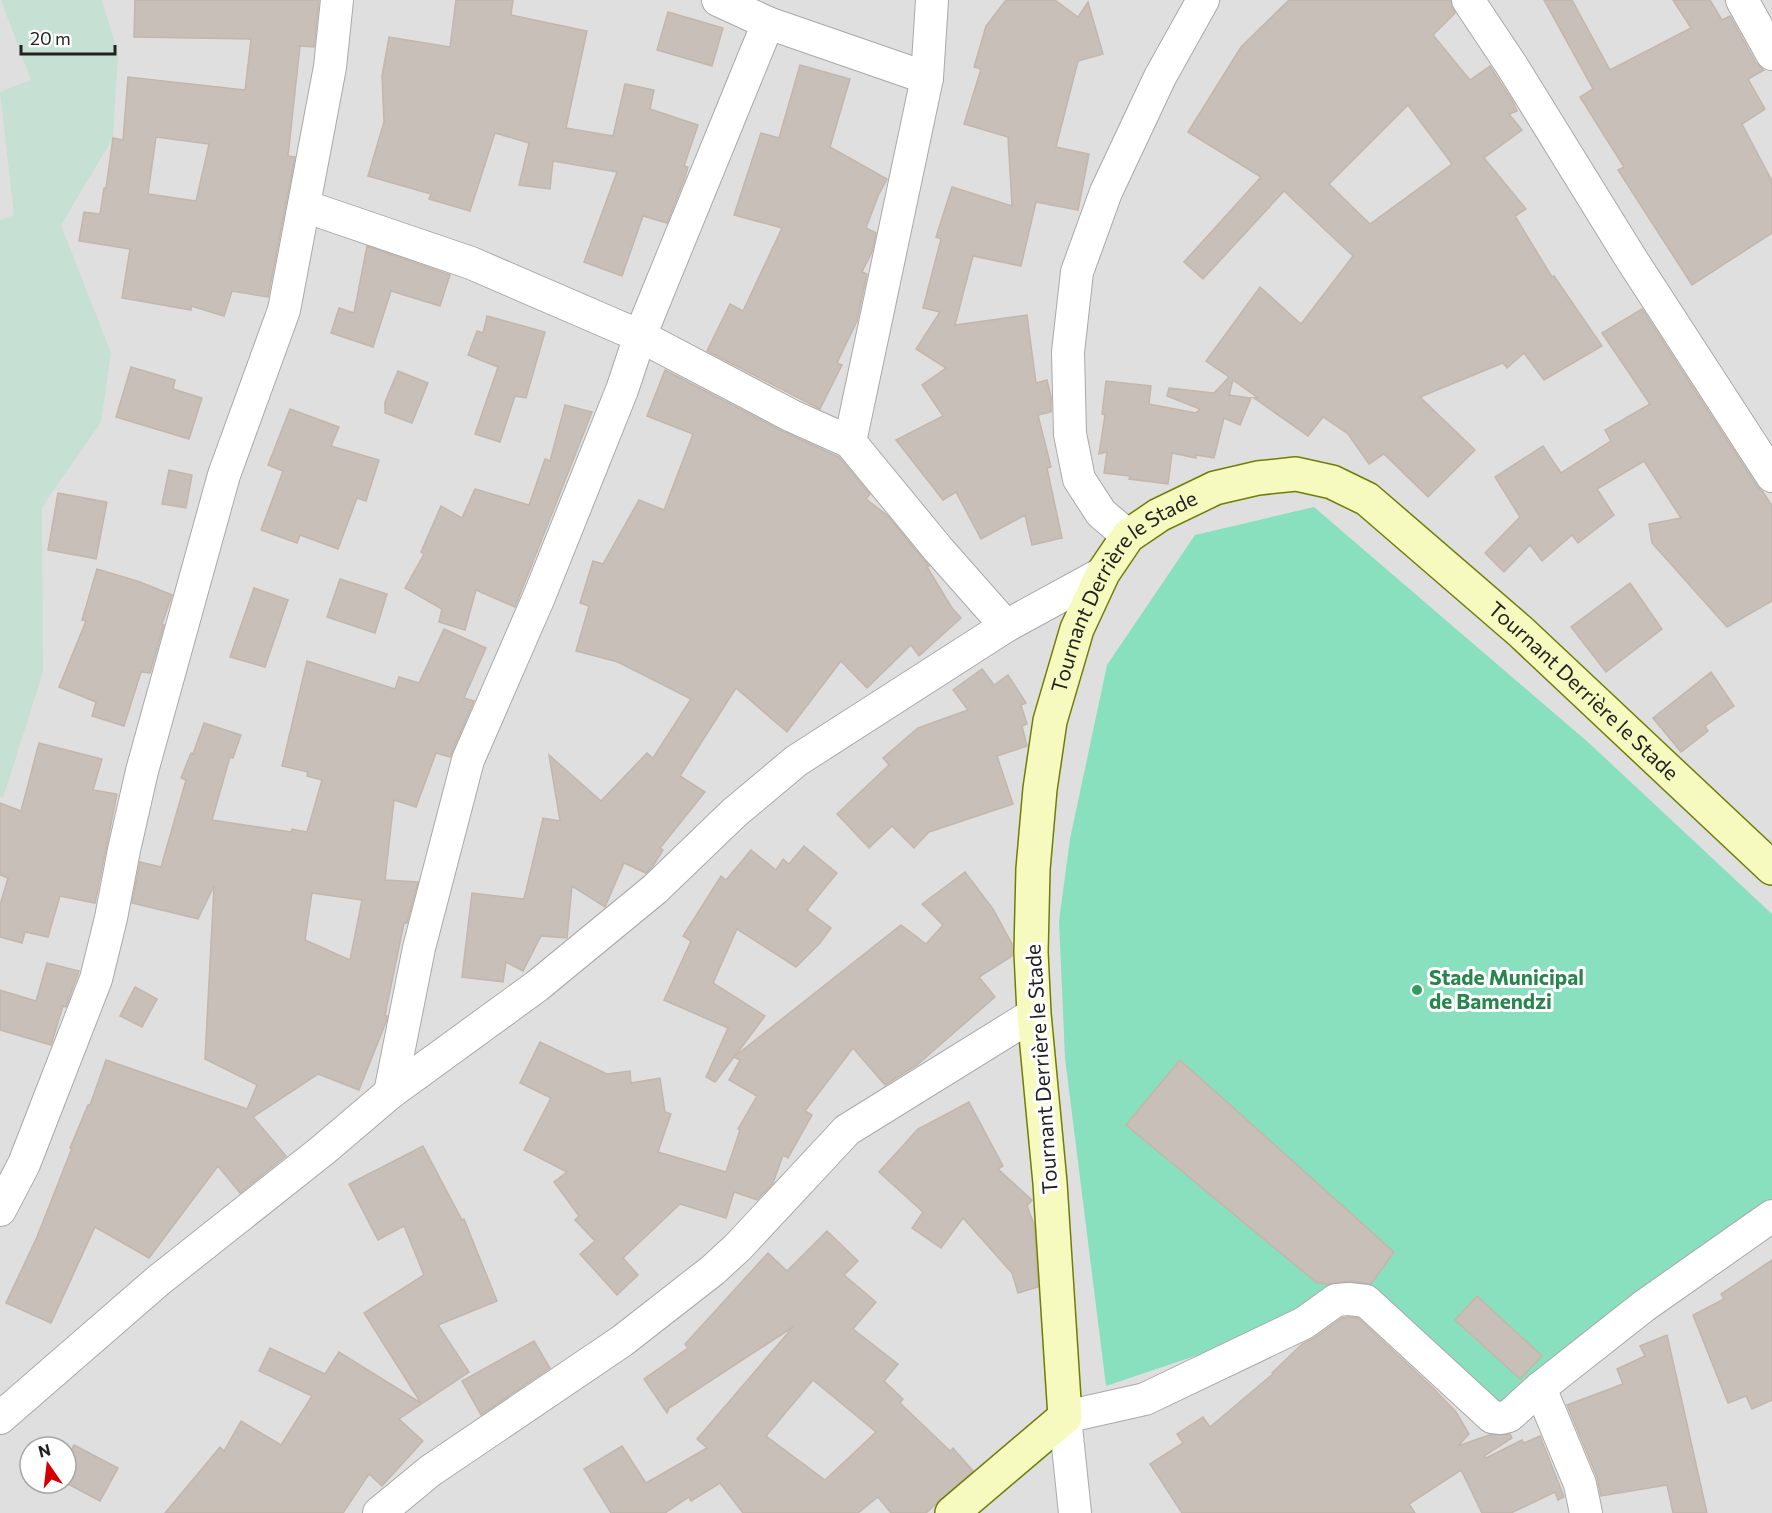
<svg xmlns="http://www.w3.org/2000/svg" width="1772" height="1513" viewBox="0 0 1772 1513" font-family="Commissioner,sans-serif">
	<rect width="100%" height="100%" fill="#f2efe9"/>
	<path fill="#e0dfdf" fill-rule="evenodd" d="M0,0H1772V1513H0ZM30,1447H66V1483H30Z"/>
	<path fill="#c6e0d4" d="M1,0H102L118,54L113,138L61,225L111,353L101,422L42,507L43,672L3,798L0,797V220L14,215L0,92L31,80Z"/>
	<path fill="#88e0be" d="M1314,507L1589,743L1772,914V1216L1502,1412L1335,1300L1207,1352L1106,1386L1065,1058L1059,921L1070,839L1107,665L1195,535Z"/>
	<g fill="#c7bfb8" stroke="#c4b6ab" stroke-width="1.5" fill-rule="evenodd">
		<path d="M135,0H319L314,47L300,46L288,156L295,157L268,297L232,291L224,316L191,306V310L122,298L130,249L79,241L84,212L100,214L104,188H106L113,138L123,140L128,77L245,90L251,39L134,37ZM156,137L209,144L196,201L148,194Z"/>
		<path d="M456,0H513L511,15L587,31L566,128L613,136L625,84L654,90L650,109L698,125L684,166L688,167L684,180L667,223L643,216L622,276L584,262L617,172L553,161L550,189L519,185L529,143L495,133L470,211L429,199L431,194L368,176L384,122L382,76L389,37L450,47Z"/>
		<path d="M1006,0H1055L1078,17L1088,2L1103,54L1078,61L1056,147L1089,154L1078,210L1036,202L1021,266L973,256L955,325L1027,315L1036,383L1047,380L1051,397V412L1038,415L1051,467L1047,468L1062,538L1032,545L1025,515L981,539L956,492L943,500L896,440L943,416L922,385L946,368L916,349L940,312L923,308L941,239L936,237L952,187L1012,206L1008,137L964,124L981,69L974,67L986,26Z"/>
		<path d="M1289,0H1450L1455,13L1433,35L1470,80L1490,66L1513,102L1517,111L1509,114L1522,130L1484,158L1526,209L1515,216L1552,277L1554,276L1602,346L1544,380L1524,353L1507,368L1503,363L1420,397L1475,450L1428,497L1384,454L1369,464L1348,434L1323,417L1308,436L1254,398H1258L1233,380L1229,395L1251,398L1240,425L1224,418L1214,458L1196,455V458L1172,453L1168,484L1129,479L1130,476L1104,473L1107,452L1099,454L1105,415L1102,414L1106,381L1151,386L1149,404L1196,413L1200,409L1167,396L1169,388L1214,393L1229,377L1206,361L1260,287L1301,324L1353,256L1284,191L1203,279L1184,262L1261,177L1188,132L1241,47ZM1408,105L1452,164L1370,224L1329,184Z"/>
		<path d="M1544,0H1572L1610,70L1691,28L1673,0H1710L1722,20L1730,16L1756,63L1764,70L1748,79L1765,109L1742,124L1772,181V233L1692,285L1618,170L1624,167L1580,97L1593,89Z"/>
		<path d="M668,12L723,28L712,66L657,50Z"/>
		<path d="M800,65L850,79L830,147L887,179L878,196L866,228L876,233L872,252L862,272L867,274L857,321L837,363L842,365L820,409L707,351L730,304L743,311L782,228L734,215L761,133L779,138Z"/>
		<path d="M367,246L450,275L440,306L391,291L373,347L331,333L339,308L354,313Z"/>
		<path d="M1642,309L1757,486L1763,492L1772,506V601L1727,627L1652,543L1649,524L1681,518L1644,461L1597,489L1614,515L1578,543L1572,535L1542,561L1530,545L1504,572L1485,553L1520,517L1495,477L1543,446L1561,473L1611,441L1605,430L1650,404L1602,333Z"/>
		<path d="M487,316L545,332L526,398L515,396L500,442L475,434L498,367L468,355L477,331L483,333Z"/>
		<path d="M131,367L175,380L173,389L202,398L189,439L116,417Z"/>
		<path d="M665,370L784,432L839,457L870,494L866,499L888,516L929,566L927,567L952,608L961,618L919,656L911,645L867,688L841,661L787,732L736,688L680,776L705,792L660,848L663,850L653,866L646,873L624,863L605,907L572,886L567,938L541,936L523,971L506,962L503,982L462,977L472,893L524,899L543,818L560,821L549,755L601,801L647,753L653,758L691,699L618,662L576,651L589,606L580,603L593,561L603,564L639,500L664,510L693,434L647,416Z"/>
		<path d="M398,371L428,383L412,423L385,413V402Z"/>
		<path d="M565,405L592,412L515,607L476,590L465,630L439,622L442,609L405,588L424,554L421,552L441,506L462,518L475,489L529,505L545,459L550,461Z"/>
		<path d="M290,409L339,427L331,446L379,460L366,501L357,498L338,549L300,535L297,543L261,530L283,471L268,465Z"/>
		<path d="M169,470L192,475L186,508L162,504Z"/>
		<path d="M58,493L107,502L96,559L48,550Z"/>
		<path d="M97,569L140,582L172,595L162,624L164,625L150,673L141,672L124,726L92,716L96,702L59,687L86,621L82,620Z"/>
		<path d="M340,579L387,594L375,633L327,617Z"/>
		<path d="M1630,583L1662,629L1606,672L1571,627Z"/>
		<path d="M254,588L288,600L265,667L230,657Z"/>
		<path d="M444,629L486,648L464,698L474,701L450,757L436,753L416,807L394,800L385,880L418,882L407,923H404L385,1015L387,1016L386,1022L359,1090L318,1074L253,1117L286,1156L240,1193L218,1166L149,1258L95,1227L51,1323L6,1303L37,1237L72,1148H70L88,1105H90L106,1060L247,1109L257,1085L205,1059L214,886L198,919L132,903L140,862L161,867L186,780L181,778L191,753L193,754L204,723L241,735L233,758L230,757L212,820L291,832L292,829L307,832L322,780L307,776L308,772L282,766L307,661L395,689L399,677L419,683ZM312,893L362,900L350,960L305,940Z"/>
		<path d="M982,669L994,685L1008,675L1026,703L1021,705L1027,724L1022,726L1027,746L997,756L1013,804L929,832L914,848L892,826L869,848L837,814L889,765L883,758L918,728L968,710L953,690Z"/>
		<path d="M1711,672L1734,706L1705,726L1708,731L1681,752L1653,718Z"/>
		<path d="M39,743L102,759L93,790L117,794L95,903L60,896L48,937L25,932L22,943L0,937V905L8,878L0,875V803L21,811Z"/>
		<path d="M804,846L837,873L807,910L831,928L820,943L796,967L737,929L713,983L765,1016L735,1056L901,925L926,944L943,925L922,904L965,872L993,909L1012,944V956L979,977L995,997L917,1065L885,1085L853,1048L805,1111L812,1115L788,1158L783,1155L773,1183L757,1200L734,1192L726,1218L680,1204L623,1258L638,1275L617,1295L580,1254L595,1241L575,1220L579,1216L554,1182L567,1172L524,1150L551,1098L520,1083L540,1042L607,1074L630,1071L631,1083L660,1078L665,1112L671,1114L658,1152L726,1172L740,1130L738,1129L757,1096L729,1080L740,1060L734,1057L715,1082L706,1077L728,1028L664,1000L691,941L683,936L721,876L726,880L751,850L776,870L783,859L789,864Z"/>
		<path d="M47,963L79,971L66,1007L63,1006L51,1045L0,1030V990L36,1001Z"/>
		<path d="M135,987L157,999L142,1027L120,1016Z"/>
		<path d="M1180,1060L1394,1252L1371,1284L1351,1281L1328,1284L1317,1283L1126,1125Z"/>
		<path d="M969,1102L1003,1166L998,1169L1032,1200L1027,1206L1034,1224L1038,1287L1018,1293L1012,1273L963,1218L941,1248L912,1228L923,1212L879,1172L918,1129Z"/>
		<path d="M423,1146L462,1220L464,1219L497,1301L438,1325L469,1372L399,1419L423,1441L382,1486L369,1474L343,1513H165L220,1447L224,1451L241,1421L281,1445L312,1396L259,1371L270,1348L325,1374L339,1352L421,1403L364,1313L424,1275L404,1226L378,1240L349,1184Z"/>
		<path d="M827,1231L858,1261L844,1275L876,1302L853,1329L898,1364L884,1381L903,1399L900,1403L950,1451L953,1448L973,1471L926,1513H891L878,1497L858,1513H743L720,1483L691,1501L689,1497L665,1513H611L584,1469L622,1446L646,1483L707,1448L697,1439L793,1327L669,1408L667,1413L644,1379L688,1348L685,1344L768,1253L787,1271ZM813,1380L876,1432L825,1480L766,1436Z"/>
		<path d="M1772,1260V1400L1752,1409L1746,1396L1728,1403L1693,1315L1724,1299L1721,1294Z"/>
		<path d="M1477,1296L1542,1356L1520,1379L1455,1320Z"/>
		<path d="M1349,1317L1358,1318L1433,1388L1456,1412L1469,1434L1458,1446L1489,1435L1510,1434L1512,1438L1484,1456L1486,1458L1522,1440L1524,1443L1540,1436L1564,1497L1558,1500L1555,1492L1511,1513H1482L1461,1470L1409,1504L1415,1513H1182L1150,1464L1183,1443L1177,1434L1203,1417L1210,1427L1273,1374L1272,1373L1302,1344L1314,1338L1342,1318Z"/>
		<path d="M1667,1335L1707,1513H1673L1667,1485L1601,1496L1597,1477L1567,1405L1623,1384L1617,1369L1645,1356L1640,1346Z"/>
		<path d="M534,1341L550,1368L481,1415L462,1381Z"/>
		<path d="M74,1445L118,1468L100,1501L66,1483V1461Z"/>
	</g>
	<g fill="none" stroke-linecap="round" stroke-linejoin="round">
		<defs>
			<g id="street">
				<path d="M718,0L768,23L927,78"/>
				<path d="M1468,0L1512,66L1630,257L1772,476"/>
				<path d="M1742,0L1772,54"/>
				<path d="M304,206L471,263L640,336L792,416L850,442L938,549L1006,626"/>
				<path d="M850,442L927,78L932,0"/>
				<path d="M1128,536L1101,513L1079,479L1070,434L1068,352L1077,272L1106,192L1160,77L1203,0"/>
				<path d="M390,1093L419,948L468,760L539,597L622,390L640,336L768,23"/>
				<path d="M0,1210L24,1164L96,979L111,918L124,850L142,771L224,475L284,310L330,67L337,0"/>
				<path d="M1540,1388L1580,1484L1586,1513"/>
				<path d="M0,1418L159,1280L323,1150L390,1093L537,986L655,889L734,813L796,761L1006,626L1103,573"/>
				<path d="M379,1513L430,1471L622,1341L713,1270L738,1247L847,1130L1034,1014"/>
				<path d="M1075,1513L1065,1417L1145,1399L1304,1323L1336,1300L1349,1299L1366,1301L1492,1417L1501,1418L1509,1416L1540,1388L1644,1306L1772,1216"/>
			</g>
			<g id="secondary">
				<path id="s1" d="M952,1513L1065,1417L1050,1183L1034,1014L1031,952L1033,869L1040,789L1050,721L1077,629L1103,573L1128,536L1159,515L1215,488L1258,478L1296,474L1332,482L1367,499L1521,632L1772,868"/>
			</g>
		</defs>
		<use href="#street" stroke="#a9a9a9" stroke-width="34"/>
		<use href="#secondary" stroke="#707d05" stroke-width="36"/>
		<use href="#street" stroke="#fff" stroke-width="32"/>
		<use href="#secondary" stroke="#f7fabf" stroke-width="33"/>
	</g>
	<circle fill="#2e9e5b" stroke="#fff" stroke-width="2" cx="1417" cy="990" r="6"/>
	<g text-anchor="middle" stroke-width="6" stroke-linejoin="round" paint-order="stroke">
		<g font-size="21" fill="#222" stroke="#fff">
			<text dy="7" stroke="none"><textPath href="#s1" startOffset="1002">Tournant Derrière le Stade</textPath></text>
			<text dy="7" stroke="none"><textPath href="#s1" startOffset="1596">Tournant Derrière le Stade</textPath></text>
			<text transform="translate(1042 1069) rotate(-94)" y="7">Tournant Derrière le Stade</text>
		</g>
		<g font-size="21" font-weight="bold" fill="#27864d" stroke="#fff" text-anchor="start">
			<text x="1429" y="985">Stade Municipal<tspan x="1429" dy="24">de Bamendzi</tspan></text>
		</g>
	</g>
	<g transform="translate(48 1465) rotate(346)"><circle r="28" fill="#ffffff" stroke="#a7a7a7" stroke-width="1.5"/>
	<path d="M0-4.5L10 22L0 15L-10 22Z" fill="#d40000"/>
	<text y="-9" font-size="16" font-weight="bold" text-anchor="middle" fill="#222222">N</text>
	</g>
	<path d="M21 45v9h94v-9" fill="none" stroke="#222222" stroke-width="3"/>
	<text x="30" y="45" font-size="18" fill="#222222" stroke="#ffffff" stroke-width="4.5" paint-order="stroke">20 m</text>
</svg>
